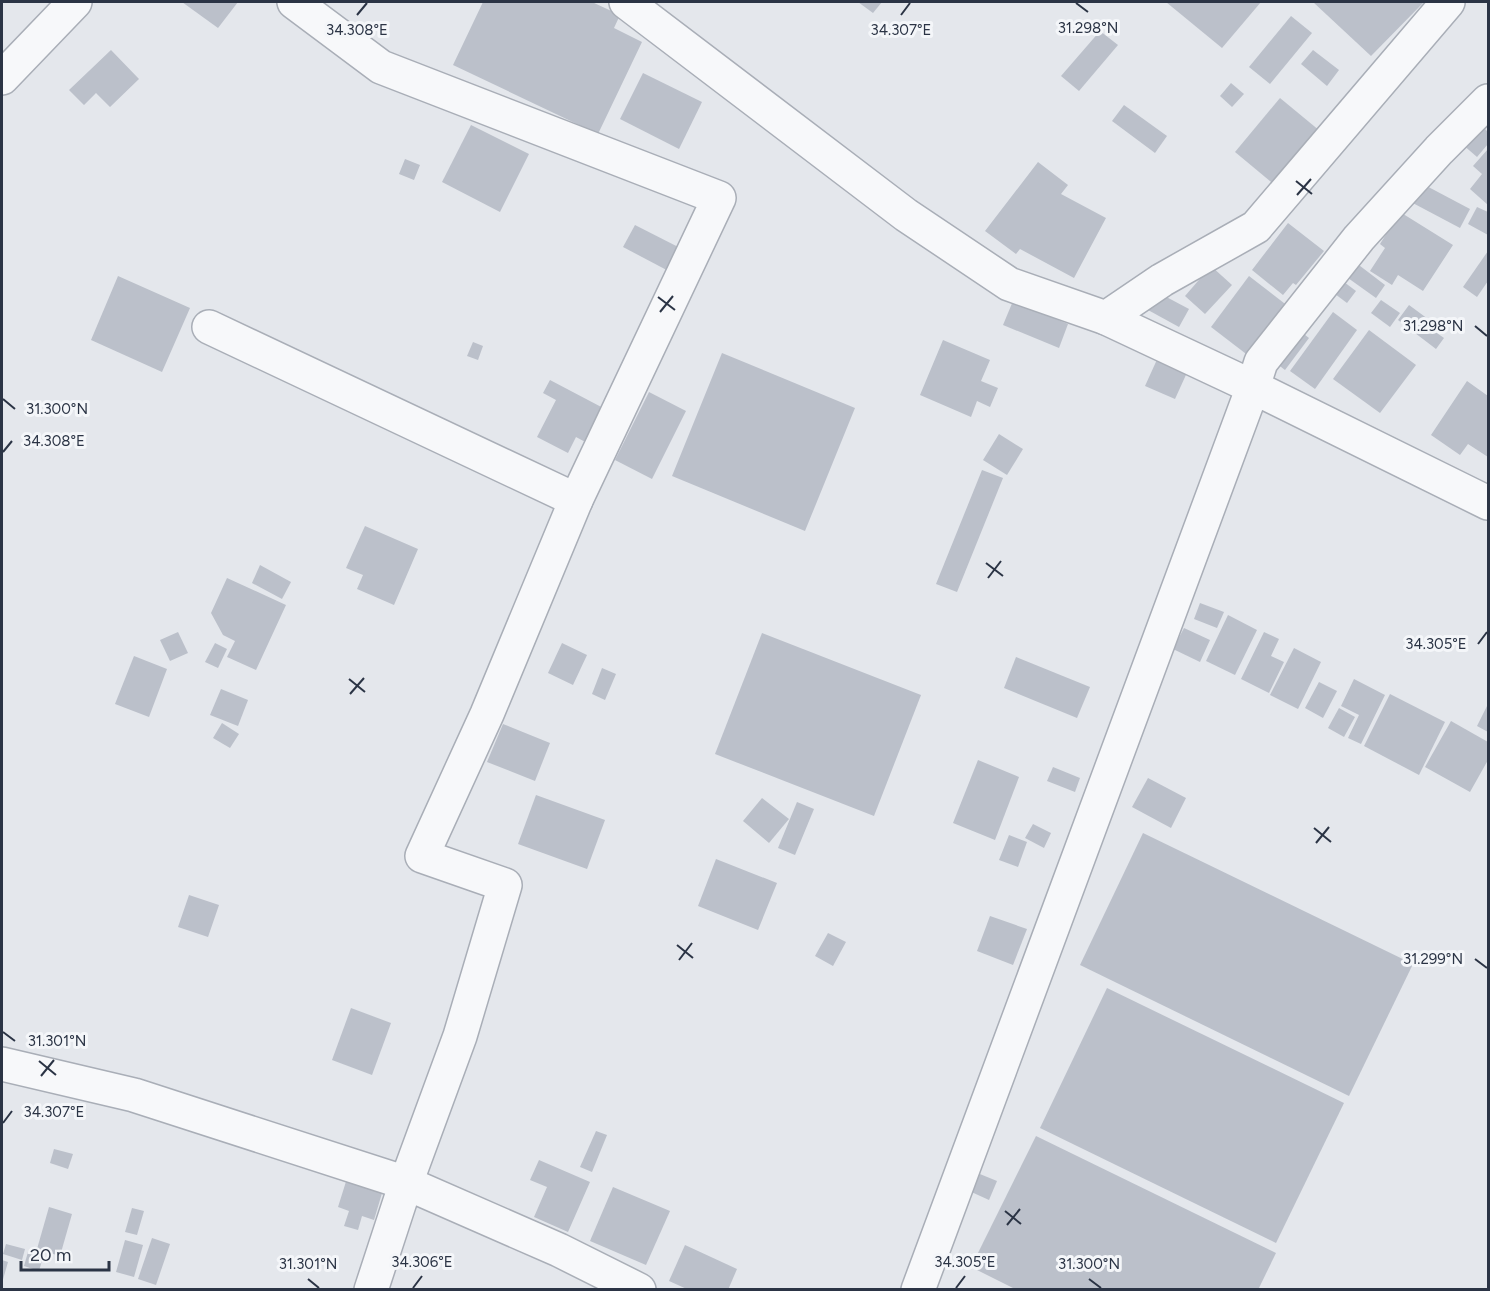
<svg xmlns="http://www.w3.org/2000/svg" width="1490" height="1291" viewBox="0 0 1490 1291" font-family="Figtree,sans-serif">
	<rect width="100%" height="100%" fill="#e4e7ec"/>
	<g fill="#bbc0ca">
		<path d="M182,2H238L218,28Z"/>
		<path d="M483,2H592L620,15L614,28L642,42L598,134L453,65Z"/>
		<path d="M858,2H882L873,13Z"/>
		<path d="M1166,2H1261L1222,48Z"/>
		<path d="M1313,2H1424L1371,56Z"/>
		<path d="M1291,16L1312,33L1270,84L1249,67Z"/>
		<path d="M1100,31L1118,45L1079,91L1061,76Z"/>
		<path d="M111,50L139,79L110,107L96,93L84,105L69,90Z"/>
		<path d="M1313,50L1339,70L1327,86L1301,64Z"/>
		<path d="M643,73L702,102L679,149L620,119Z"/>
		<path d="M1231,83L1244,94L1232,107L1220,96Z"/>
		<path d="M1280,98L1320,131L1276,186L1235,152Z"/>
		<path d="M1124,105L1167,136L1155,153L1112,121Z"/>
		<path d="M1480,124L1488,132V144L1477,157L1462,144Z"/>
		<path d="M471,125L529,154L500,212L442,182Z"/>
		<path d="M1488,149V205L1470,189L1482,174L1473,166Z"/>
		<path d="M405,159L420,165L414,180L399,174Z"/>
		<path d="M1038,162L1068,185L1061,194L1106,218L1074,278L1020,249L1016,254L985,231Z"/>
		<path d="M1419,182L1470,209L1460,228L1409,201Z"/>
		<path d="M1477,207L1488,212V235L1468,224Z"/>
		<path d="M1400,212L1453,245L1423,291L1398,275L1392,285L1370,271L1385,248L1380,244Z"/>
		<path d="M1288,223L1324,251L1296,285L1293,283L1283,295L1252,270Z"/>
		<path d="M635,225L690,253L678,276L623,247Z"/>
		<path d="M1488,251V281L1477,297L1463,287Z"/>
		<path d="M1351,259L1385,285L1376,298L1341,273Z"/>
		<path d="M1211,266L1232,285L1205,314L1185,296Z"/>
		<path d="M118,276L190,308L162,372L91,340Z"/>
		<path d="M1249,276L1293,310L1254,360L1211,327Z"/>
		<path d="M1340,279L1356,291L1347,303L1331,291Z"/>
		<path d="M1157,292L1189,309L1179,327L1148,310Z"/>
		<path d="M1381,300L1400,313L1390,327L1371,313Z"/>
		<path d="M1013,301L1068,324L1059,348L1003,325Z"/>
		<path d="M1409,305L1428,319L1424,324L1444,338L1436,349L1398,320Z"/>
		<path d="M1333,312L1357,330L1315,389L1290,371Z"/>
		<path d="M1296,328L1309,338L1285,370L1272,360Z"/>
		<path d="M1369,330L1416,365L1380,413L1333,379Z"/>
		<path d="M943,340L990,360L981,381L998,388L990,407L977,401L971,417L920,395Z"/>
		<path d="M473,342L483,346L478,360L467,356Z"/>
		<path d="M722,353L855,408L805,531L672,476Z"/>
		<path d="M1160,353L1190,366L1175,399L1145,386Z"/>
		<path d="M550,380L607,410L589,444L576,437L568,453L537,437L556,400L543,393Z"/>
		<path d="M1467,381L1488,396V457L1468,444L1460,455L1431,435Z"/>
		<path d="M649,392L686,411L652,479L615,460Z"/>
		<path d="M999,434L1023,449L1007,475L983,460Z"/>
		<path d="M982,470L1003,478L957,592L936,584Z"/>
		<path d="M365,526L418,549L394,605L357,589L363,575L346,568Z"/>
		<path d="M260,565L291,582L282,599L252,583Z"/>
		<path d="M227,578L286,605L256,670L227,657L235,641L223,635L211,613Z"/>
		<path d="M1200,603L1224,612L1217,628L1194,619Z"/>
		<path d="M1228,615L1257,630L1235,675L1206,661Z"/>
		<path d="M1184,628L1210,640L1200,662L1173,649Z"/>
		<path d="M178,632L188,653L170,661L160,640Z"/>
		<path d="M1264,632L1279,639L1271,656L1284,662L1269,693L1241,679Z"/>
		<path d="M762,633L921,695L874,816L715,754Z"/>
		<path d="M215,643L227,649L218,668L205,662Z"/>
		<path d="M562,643L587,655L573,685L548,673Z"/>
		<path d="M1294,648L1321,662L1298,709L1270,695Z"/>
		<path d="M134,656L167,669L149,717L115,704Z"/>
		<path d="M1016,657L1090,687L1077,718L1004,688Z"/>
		<path d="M602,668L616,674L605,700L592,694Z"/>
		<path d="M1354,679L1385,695L1361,744L1348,738L1359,715L1341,706Z"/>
		<path d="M1319,682L1337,691L1323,718L1305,708Z"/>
		<path d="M221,689L248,700L238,726L210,715Z"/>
		<path d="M1390,694L1445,722L1419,775L1364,746Z"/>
		<path d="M1488,704V732L1477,726Z"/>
		<path d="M1339,708L1355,717L1344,737L1328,728Z"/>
		<path d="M1451,721L1488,742V760L1470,792L1425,767Z"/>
		<path d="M222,723L239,734L230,748L213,738Z"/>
		<path d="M503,724L550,743L535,781L487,762Z"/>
		<path d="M978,760L1019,777L995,840L953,823Z"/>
		<path d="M1053,767L1080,778L1075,792L1047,781Z"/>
		<path d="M1148,778L1186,798L1171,828L1132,807Z"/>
		<path d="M536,795L605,820L587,869L518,844Z"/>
		<path d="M762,798L789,819L769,843L743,821Z"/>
		<path d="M797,802L814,809L795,855L778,848Z"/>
		<path d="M1033,824L1051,833L1044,848L1025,838Z"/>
		<path d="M1143,833L1413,964L1349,1096L1080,965Z"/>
		<path d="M1009,835L1027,842L1018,867L999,860Z"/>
		<path d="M716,859L777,883L758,930L698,906Z"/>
		<path d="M189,895L219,905L208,937L178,927Z"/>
		<path d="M990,916L1027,929L1013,965L977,951Z"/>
		<path d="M828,933L846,942L833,966L815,956Z"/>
		<path d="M1107,988L1344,1103L1276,1243L1040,1128Z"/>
		<path d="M351,1008L391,1023L372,1075L332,1060Z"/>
		<path d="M596,1131L607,1135L592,1172L580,1167Z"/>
		<path d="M1036,1136L1276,1253L1258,1290H1017L971,1267Z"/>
		<path d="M54,1149L73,1154L68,1169L50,1163Z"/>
		<path d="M539,1160L590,1182L568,1232L534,1217L547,1187L530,1180Z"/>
		<path d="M349,1172L385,1183L374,1220L362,1216L358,1230L344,1226L349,1211L338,1207Z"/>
		<path d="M975,1172L997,1181L989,1200L967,1190Z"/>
		<path d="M613,1187L670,1211L646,1265L590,1241Z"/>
		<path d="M49,1207L72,1214L60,1256L37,1249Z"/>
		<path d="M132,1208L144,1211L137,1235L125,1232Z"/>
		<path d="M152,1238L170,1244L156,1285L138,1279Z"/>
		<path d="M125,1240L143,1245L134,1277L116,1272Z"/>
		<path d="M6,1244L25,1249L22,1260L3,1254Z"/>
		<path d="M685,1245L737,1269L728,1290H689L669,1281Z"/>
		<path d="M28,1252L43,1257L39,1271L24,1266Z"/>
		<path d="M2,1260L8,1262L2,1283Z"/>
	</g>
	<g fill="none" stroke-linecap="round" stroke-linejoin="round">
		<defs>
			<g id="minor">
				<path d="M294,2L381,67L719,198L576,500L487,714L422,856L505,885L460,1036L406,1183L371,1290"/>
				<path d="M626,2L906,215L1009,284L1106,318L1162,280L1256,227L1448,2"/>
				<path d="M2,78L75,2"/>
				<path d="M1106,318L1253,387L1261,362L1359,238L1439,150L1488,101"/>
				<path d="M209,327L576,500"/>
				<path d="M2,1064L134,1095L406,1183L559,1250L639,1290"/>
				<path d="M918,1290L1253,387L1488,503"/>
			</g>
		</defs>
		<use href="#minor" stroke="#a9aeb7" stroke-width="36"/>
		<use href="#minor" stroke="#f7f8fa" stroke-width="33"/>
	</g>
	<path fill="none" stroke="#2b3445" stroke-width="2" d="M1076,3L1088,12M357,15L367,3M901,15L910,3M1296,181L1312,194M1297,195L1311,179M658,297L675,310M660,312L673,296M1475,326L1487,336M3,399L15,409M3,452L12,441M986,563L1003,576M988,578L1001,561M1478,644L1487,632M349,679L365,692M350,694L364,678M1314,828L1331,842M1316,843L1329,827M677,945L693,958M1475,959L1487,968M679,960L692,943M3,1032L15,1041M39,1061L56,1075M41,1076L54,1060M3,1123L12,1111M1005,1211L1021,1224M1007,1225L1020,1209M308,1279L319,1288M1089,1279L1101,1288M413,1288L422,1276M956,1288L965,1276"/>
	<g font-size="15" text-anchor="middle" fill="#2b3445" stroke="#f4f6f9" stroke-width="6" stroke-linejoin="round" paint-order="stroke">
		<text x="1088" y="33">31.298°N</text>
		<text x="357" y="35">34.308°E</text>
		<text x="901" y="35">34.307°E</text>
		<text x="1433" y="331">31.298°N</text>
		<text x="57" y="414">31.300°N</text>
		<text x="54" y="446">34.308°E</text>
		<text x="1436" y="649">34.305°E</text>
		<text x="1433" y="964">31.299°N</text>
		<text x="57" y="1046">31.301°N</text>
		<text x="54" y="1117">34.307°E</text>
		<text x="422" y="1267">34.306°E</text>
		<text x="965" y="1267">34.305°E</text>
		<text x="308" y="1269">31.301°N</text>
		<text x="1089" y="1269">31.300°N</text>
	</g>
	<rect width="1490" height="1291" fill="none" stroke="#2b3445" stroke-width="6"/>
	<path d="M21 1261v9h88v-9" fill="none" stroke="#2b3445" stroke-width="3"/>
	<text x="30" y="1261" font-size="18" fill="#2b3445" stroke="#f4f6f9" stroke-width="4.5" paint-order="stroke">20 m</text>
</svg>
